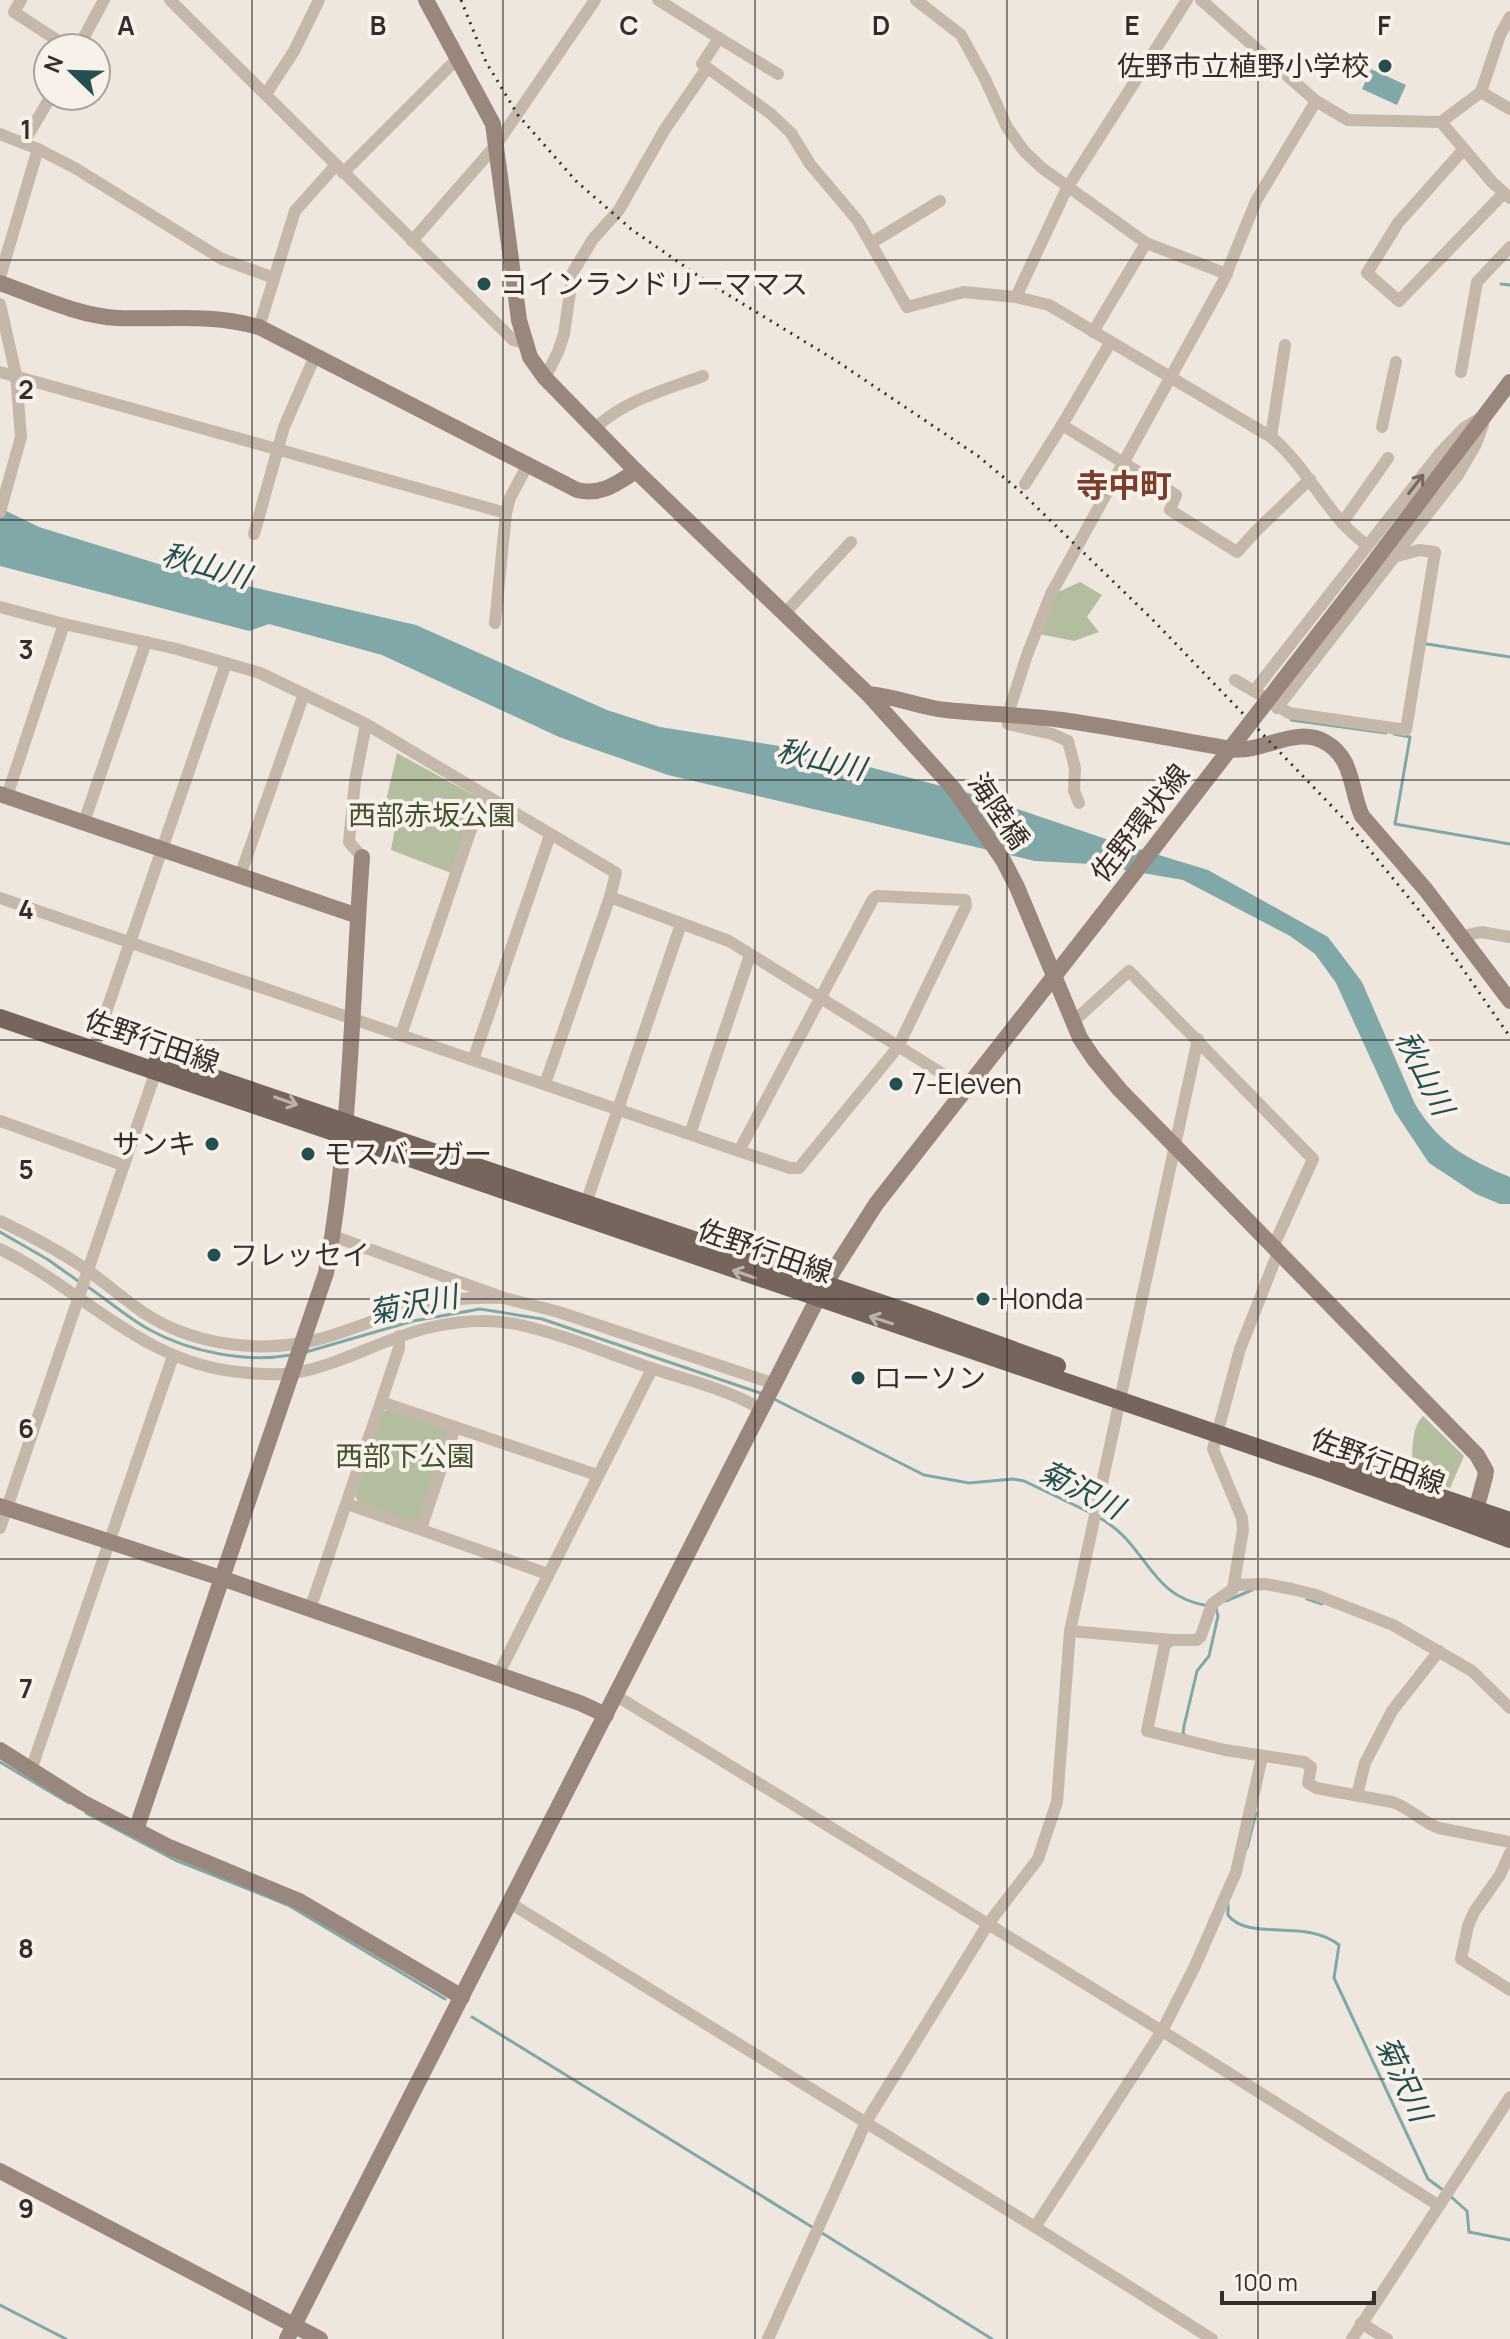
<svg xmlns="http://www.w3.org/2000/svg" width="1510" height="2339" viewBox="0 0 1510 2339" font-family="Manrope,'Noto Sans JP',sans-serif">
	<rect width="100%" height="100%" fill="#efe7de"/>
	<g fill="#b3bda0">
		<path d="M1080,582L1102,595L1087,617L1099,632L1074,641L1039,634L1054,594Z"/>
		<path d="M397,753L477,797L451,873L391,850L396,823L383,814Z"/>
		<path d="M388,1409L447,1430L450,1434L421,1520L416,1523L358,1502L355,1496L382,1413Z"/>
		<path d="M1423,1416L1464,1456L1450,1488L1413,1474C1412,1458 1410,1428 1423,1416Z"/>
	</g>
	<g fill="#80a8a9">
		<path d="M1371,69L1406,85L1397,105L1362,89Z"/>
		<path d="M0,508L39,527L178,570L416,625L607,710L660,727L805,750L979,796L1103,838L1208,870L1328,937L1362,982L1415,1104C1440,1145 1467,1159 1510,1177V1204H1500L1476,1194L1429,1163L1395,1112L1336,983L1315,954L1290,936L1183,880L1091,864L1035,861L668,775L559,737L382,655L269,624L249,631L0,566Z"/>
	</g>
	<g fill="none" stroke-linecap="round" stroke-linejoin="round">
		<g stroke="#80a8a9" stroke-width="3">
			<path d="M1501,284L1510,285"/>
			<path d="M1427,644L1510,657"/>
			<path d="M1291,720L1386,733"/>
			<path d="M1394,734L1410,737L1395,824L1510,844"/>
			<path d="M0,1232L47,1259L81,1283"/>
			<path d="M88,1287C109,1301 128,1318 150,1330C190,1352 246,1363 291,1355"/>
			<path d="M306,1352L413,1321L480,1309L542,1319L763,1394"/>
			<path d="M774,1399L924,1475L969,1483L1013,1479L1024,1481L1091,1513"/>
			<path d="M1098,1517C1149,1544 1147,1597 1209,1606"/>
			<path d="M1307,1599L1322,1604"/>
			<path d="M1226,1601L1252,1590"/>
			<path d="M1185,1735L1183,1733L1184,1726L1197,1671L1209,1656L1218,1616L1216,1608"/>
			<path d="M0,1762L69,1803"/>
			<path d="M86,1813L175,1860L288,1905L445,1999"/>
			<path d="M1247,1848L1256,1813"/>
			<path d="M1228,1904V1915C1248,1942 1306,1918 1339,1945L1334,1978L1341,1993L1428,2179L1443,2190"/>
			<path d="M472,2017L812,2227"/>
			<path d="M1449,2195L1467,2211L1469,2232L1510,2240"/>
			<path d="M822,2233L992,2339"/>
			<path d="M0,2305L66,2339"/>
		</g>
		<g stroke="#c6b7ab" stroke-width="12">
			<path d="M21,0L14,12L69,48"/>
			<path d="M170,0L513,340L524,343"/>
			<path d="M658,0L719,38L702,64L771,114L791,133L810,164L858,221L907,307L964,292L1016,297L1049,305L1271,437C1309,468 1327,517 1367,545"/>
			<path d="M916,0L961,35L985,79L1007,127L1024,151L1042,168L1146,243L1227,274"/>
			<path d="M1201,0L1316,101"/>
			<path d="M719,38L778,74"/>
			<path d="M78,48L104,0"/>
			<path d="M1481,92L1500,35L1510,17"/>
			<path d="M266,94L294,51L319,0"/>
			<path d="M1441,122L1481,92L1510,109"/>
			<path d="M0,134L38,149L0,277"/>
			<path d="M24,142L51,96"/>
			<path d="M38,149L75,168L222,259L274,278"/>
			<path d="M1464,149L1398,223L1367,273L1399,301L1504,193"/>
			<path d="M343,173L458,58"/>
			<path d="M412,241L496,145L595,0"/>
			<path d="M871,243L940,201"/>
			<path d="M1016,297L1067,188L1187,0"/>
			<path d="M0,304L16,375L21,437L0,512"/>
			<path d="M259,327L295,211L336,165"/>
			<path d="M1093,332L1146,243"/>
			<path d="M0,372L506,513"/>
			<path d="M1461,372L1477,282L1510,247"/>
			<path d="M545,378L558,352L564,334L573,272L593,239L619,210L665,129L707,68"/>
			<path d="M1062,425L1176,495L1170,510L1237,552L1256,531L1310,479"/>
			<path d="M1382,427L1396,362"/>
			<path d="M594,429C625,400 664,390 703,376"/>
			<path d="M1271,437L1285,345"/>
			<path d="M1025,484L1062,425L1110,343"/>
			<path d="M1342,523L1388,458"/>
			<path d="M254,534L284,427L315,356"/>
			<path d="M1394,557L1419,550L1435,552L1406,730L1289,713L1254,691L1440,453L1464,428L1480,418"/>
			<path d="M0,607L64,624L177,649L260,673L366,724L355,781L349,842L362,857"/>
			<path d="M784,614L851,542"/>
			<path d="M495,623L506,513L510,498L527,466"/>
			<path d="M1235,680L1254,691"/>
			<path d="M1277,708L1458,475L1476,444L1483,425"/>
			<path d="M366,724L616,873L610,897L729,941L967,1089"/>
			<path d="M7,796L64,624"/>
			<path d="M1079,803L1074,791L1075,768L1068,741L1052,734L1008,724V714L1027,655L1051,594L1223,282L1256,201L1316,101L1348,120L1441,122L1492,182L1510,198"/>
			<path d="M84,822L146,642"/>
			<path d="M240,876L304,694"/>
			<path d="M0,898L739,1151L790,1168H799L898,1047L966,906L965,900L877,896L873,899L739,1151"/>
			<path d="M1462,936L1481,932L1510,937"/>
			<path d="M1074,1021L1129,971L1313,1159L1274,1245"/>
			<path d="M401,1035L483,794"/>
			<path d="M93,1050L226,663"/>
			<path d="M473,1060L550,835"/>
			<path d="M545,1084L610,897"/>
			<path d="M0,1121L123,1165"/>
			<path d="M690,1134L750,955"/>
			<path d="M584,1209L681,924"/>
			<path d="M0,1221C31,1236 62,1252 90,1272C108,1285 125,1300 144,1313C190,1343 249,1352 303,1343C345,1335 384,1314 425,1304C450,1298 478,1297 504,1298"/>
			<path d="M333,1236L504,1298L559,1312L775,1384"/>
			<path d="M0,1249C82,1289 144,1364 240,1372C256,1374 278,1375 294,1373C342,1365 385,1337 432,1327C459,1321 489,1319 516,1324C563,1334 609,1354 654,1369C690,1381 730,1390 762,1410"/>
			<path d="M381,1402L597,1475"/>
			<path d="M347,1504L548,1574"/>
			<path d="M0,1528L158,1065"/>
			<path d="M421,1529L455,1427"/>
			<path d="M1235,1585L1265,1584L1292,1589L1316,1595L1393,1625L1472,1671L1510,1708"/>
			<path d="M310,1609L381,1402L399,1348V1336"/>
			<path d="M1070,1631L1172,1640H1197L1201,1636L1212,1604L1233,1589L1243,1530L1242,1518L1213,1449L1240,1349L1279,1250"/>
			<path d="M1172,1640L1165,1644L1147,1731L1225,1750L1304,1762L1311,1767L1308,1783L1316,1788L1392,1802C1411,1808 1421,1822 1439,1828L1510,1842"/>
			<path d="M498,1675L652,1369"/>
			<path d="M615,1695L1162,2031L1438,2205"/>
			<path d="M31,1770L173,1356"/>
			<path d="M1357,1795L1365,1763L1392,1711L1439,1651"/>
			<path d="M1510,1853L1500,1875L1474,1912L1468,1926L1461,1959L1510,1990"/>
			<path d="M510,1903L1035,2227L1212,2339"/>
			<path d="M1035,2227L1162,2031L1195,1966L1236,1872L1262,1757"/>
			<path d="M1361,2323L1387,2339"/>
			<path d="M768,2339L866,2122L988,1924L1038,1859L1057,1802L1070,1631L1198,1039"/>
			<path d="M1352,2339L1510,2097"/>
		</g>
		<g stroke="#99877d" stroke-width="16">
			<path d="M426,0L493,124L519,320L530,357L545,378L636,471L868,694L953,788L1003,860L1017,887L1080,1038L1094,1059L1120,1090L1477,1455L1486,1471L1485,1477L1473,1521"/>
			<path d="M0,283C37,296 78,316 118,318C169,320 208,313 259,327L577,490C601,496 616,484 636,471"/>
			<path d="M1362,578L1510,382"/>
			<path d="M868,694C895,696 919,707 946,710C985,714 1023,715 1062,720C1118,728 1174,739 1231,749C1262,754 1294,725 1325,742C1354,758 1350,790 1362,816L1426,890L1510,1001"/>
			<path d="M0,794L358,916"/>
			<path d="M0,1506L224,1579L580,1703L606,1715"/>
			<path d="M0,1750L82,1802L169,1847L299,1901L462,1997"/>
			<path d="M136,1830L326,1273C351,1137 352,995 362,857"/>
			<path d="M0,2171L320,2339"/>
			<path d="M287,2339L825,1284L876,1204L1098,920"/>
		</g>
		<g stroke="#75655d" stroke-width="18">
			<path d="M0,1018L1326,1471L1510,1539"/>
			<path d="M158,1059L913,1314L1057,1366"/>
			<path d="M1339,1463L1510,1521"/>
		</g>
		<path stroke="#352d2a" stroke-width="3" stroke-dasharray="2 6" stroke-linecap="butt" d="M461,0L486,62L518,115L577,182L631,229L707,282L835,360L978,456L1020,491L1152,619L1346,821L1440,936L1510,1037"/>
		<path stroke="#99877d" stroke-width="16" d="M1098,920L1362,578"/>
	</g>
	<defs><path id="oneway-shaft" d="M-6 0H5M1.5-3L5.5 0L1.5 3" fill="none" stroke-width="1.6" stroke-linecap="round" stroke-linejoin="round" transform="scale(2)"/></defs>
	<use stroke="#766b64" href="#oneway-shaft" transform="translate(1416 484) rotate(-52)"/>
	<g stroke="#bcb2ab">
		<use href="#oneway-shaft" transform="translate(286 1101) rotate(19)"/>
		<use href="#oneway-shaft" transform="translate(744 1274) rotate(-161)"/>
		<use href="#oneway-shaft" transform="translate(881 1320) rotate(-162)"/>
	</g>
	<path fill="none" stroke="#352d2a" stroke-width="2" stroke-opacity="0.55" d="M252,0V2339M503,0V2339M755,0V2339M1007,0V2339M1258,0V2339M0,260H1510M0,520H1510M0,780H1510M0,1040H1510M0,1299H1510M0,1559H1510M0,1819H1510M0,2079H1510"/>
	<g fill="#244f51" stroke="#f7f1ea" stroke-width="3">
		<circle cx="1385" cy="66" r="8"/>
		<circle cx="484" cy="284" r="8"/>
		<circle cx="896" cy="1084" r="8"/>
		<circle cx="212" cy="1144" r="8"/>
		<circle cx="308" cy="1154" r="8"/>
		<circle cx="214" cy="1255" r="8"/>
		<circle cx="983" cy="1299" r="8"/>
		<circle cx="858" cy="1378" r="8"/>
	</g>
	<g text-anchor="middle" stroke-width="8" stroke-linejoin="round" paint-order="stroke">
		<g font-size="28" fill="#352d2a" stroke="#f7f1ea" text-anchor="start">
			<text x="1369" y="76" text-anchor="end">佐野市立植野小学校</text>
			<text x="500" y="294">コインランドリーママス</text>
			<text x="912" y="1094">7-Eleven</text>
			<text x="196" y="1154" text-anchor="end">サンキ</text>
			<text x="324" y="1164">モスバーガー</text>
			<text x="230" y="1265">フレッセイ</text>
			<text x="999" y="1309">Honda</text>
			<text x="874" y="1388">ローソン</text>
		</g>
		<g font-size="28" fill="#352d2a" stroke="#f7f1ea">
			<text transform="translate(999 811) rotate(56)" y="10">海陸橋</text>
			<text transform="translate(1140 823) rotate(-52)" y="10">佐野環状線</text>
			<text transform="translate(152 1041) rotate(19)" y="10">佐野行田線</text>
			<text transform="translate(765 1251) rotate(19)" y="10">佐野行田線</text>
			<text transform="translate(1378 1461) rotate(20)" y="10">佐野行田線</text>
		</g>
		<g font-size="28" fill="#455030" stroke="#f7f1ea">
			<text x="432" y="825">西部赤坂公園</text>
			<text x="405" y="1466">西部下公園</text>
		</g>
		<g font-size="30" font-style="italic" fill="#244f51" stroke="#f7f1ea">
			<text transform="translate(206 566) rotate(16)" y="10">秋山川</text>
			<text transform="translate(821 760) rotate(13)" y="10">秋山川</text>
			<text transform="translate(1424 1073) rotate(63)" y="10">秋山川</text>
			<text transform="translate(413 1305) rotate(-11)" y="10">菊沢川</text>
			<text transform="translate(1081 1490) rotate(27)" y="10">菊沢川</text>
			<text transform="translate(1403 2079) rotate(65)" y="10">菊沢川</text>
		</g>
		<g font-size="32" font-weight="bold" fill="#7a3e2c" stroke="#f7f1ea">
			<text x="1124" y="497">寺中町</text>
		</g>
	</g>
	<g font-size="26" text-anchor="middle" font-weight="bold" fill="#352d2a" stroke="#f7f1ea" stroke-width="8" stroke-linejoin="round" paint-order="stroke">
		<text x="126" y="35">A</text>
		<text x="378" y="35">B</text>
		<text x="629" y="35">C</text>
		<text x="881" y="35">D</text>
		<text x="1132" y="35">E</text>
		<text x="1384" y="35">F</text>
		<text x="26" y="139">1</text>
		<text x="26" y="399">2</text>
		<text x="26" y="659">3</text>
		<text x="26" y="919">4</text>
		<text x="26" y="1179">5</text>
		<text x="26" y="1438">6</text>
		<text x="26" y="1698">7</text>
		<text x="26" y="1958">8</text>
		<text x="26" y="2218">9</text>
	</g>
	<g transform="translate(72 72) rotate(293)"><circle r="38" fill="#f7f1ea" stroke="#a9a39d" stroke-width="2"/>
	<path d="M0-6L14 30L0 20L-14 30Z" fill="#244f51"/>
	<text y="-12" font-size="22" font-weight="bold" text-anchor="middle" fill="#352d2a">N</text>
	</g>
	<path d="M1222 2291v12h152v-12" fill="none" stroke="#352d2a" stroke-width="4"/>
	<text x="1234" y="2291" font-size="24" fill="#352d2a" stroke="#f7f1ea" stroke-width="6" paint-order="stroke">100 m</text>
</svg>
